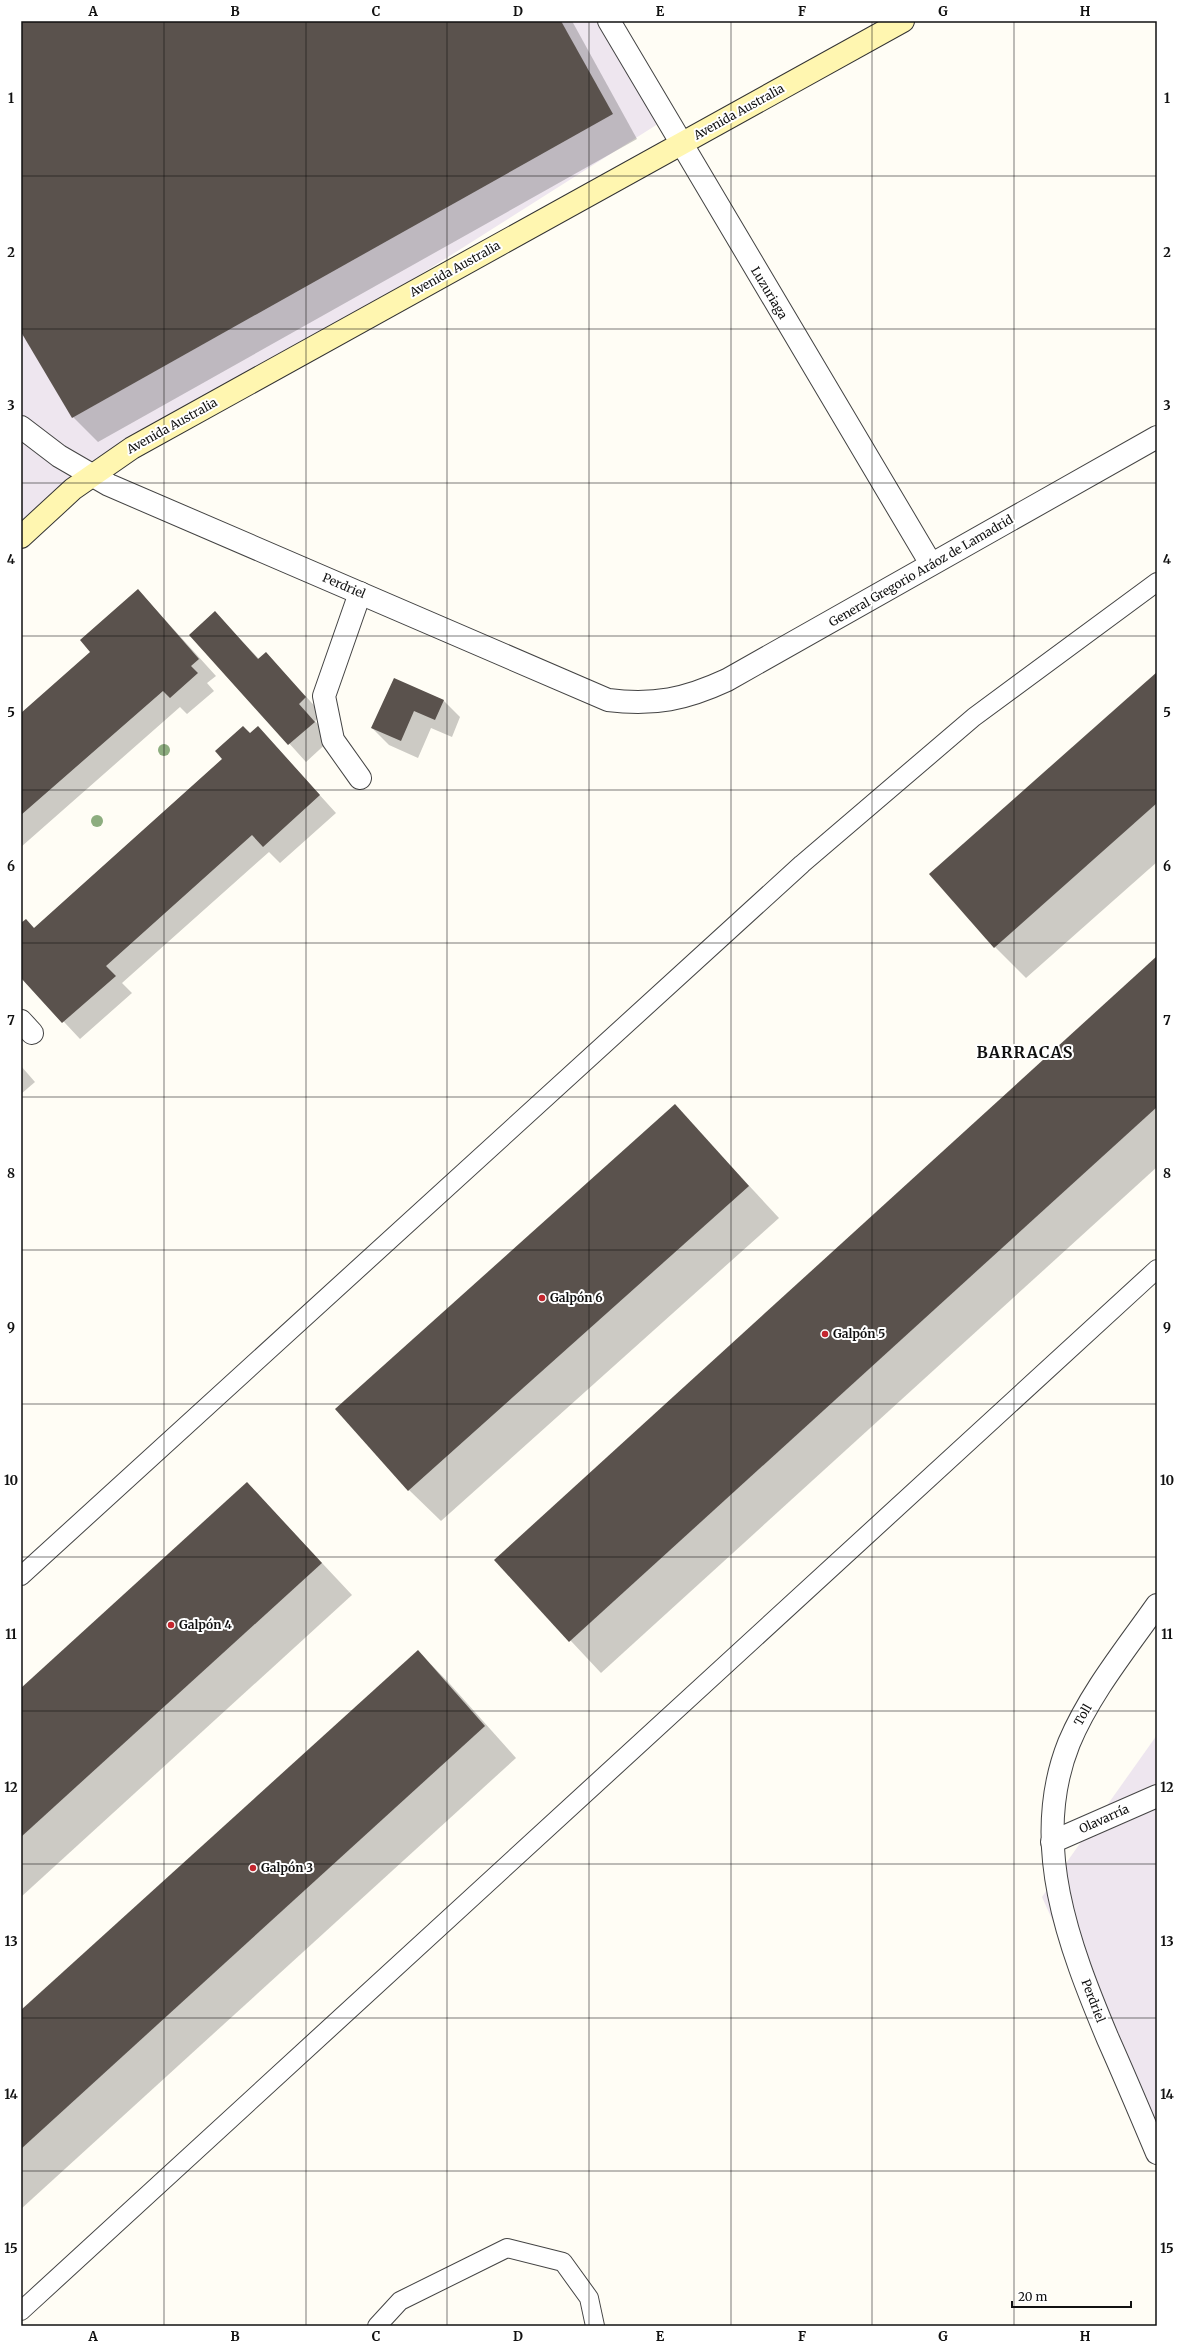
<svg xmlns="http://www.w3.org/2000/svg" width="1178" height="2347" viewBox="0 0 1178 2347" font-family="Merriweather,serif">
	<rect width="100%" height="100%" fill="#fffdf5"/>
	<g fill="#eee6ef">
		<path d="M21,21H604L661,122L44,513L21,534Z"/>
		<path d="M1157,1735V2152L1042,1897Z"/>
	</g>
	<g fill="#0003">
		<path d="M21,21H572L637,139L98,442L73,417L21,330Z"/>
		<path d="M138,590L216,676L207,683L214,691L187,714L180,707L21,847V714L92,652Z"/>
		<path d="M215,613L259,659L266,653L322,714L315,721L331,739L306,762L191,635Z"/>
		<path d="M1157,674V862L1026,978L995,947Z"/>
		<path d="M394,679L443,700L460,717L452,737L431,728L418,758L389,745L372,728Z"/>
		<path d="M258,727L336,813L280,863L269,852L122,983L132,993L80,1039L21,976V925L34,929Z"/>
		<path d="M1157,957V1167L601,1673L495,1560Z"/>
		<path d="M21,1066L35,1082L21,1094Z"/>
		<path d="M675,1106L779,1218L441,1521L409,1490Z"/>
		<path d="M247,1483L352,1595L21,1897V1689Z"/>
		<path d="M418,1651L449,1683L516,1758L21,2209V2012Z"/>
	</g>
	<g fill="#5a524d">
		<path d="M21,21H561L613,114L72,418L21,332Z"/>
		<path d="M138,589L199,659L191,666L198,673L170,698L163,691L21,815V713L90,652L80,640Z"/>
		<path d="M215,611L258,659L266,652L306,697L299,704L315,722L288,745L189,635Z"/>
		<path d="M1157,672V803L994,948L929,874Z"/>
		<path d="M394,678L444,700L435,720L414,711L401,741L371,728Z"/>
		<path d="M243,726L250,733L258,726L320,795L263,847L252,835L106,966L116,976L62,1023L21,978V923L26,919L34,928L222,759L215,751Z"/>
		<path d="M1157,956V1107L569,1642L494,1560Z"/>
		<path d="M675,1104L749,1186L408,1491L335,1409Z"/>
		<path d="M247,1482L322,1563L21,1837V1688Z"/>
		<path d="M418,1650L485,1726L21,2149V2010Z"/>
	</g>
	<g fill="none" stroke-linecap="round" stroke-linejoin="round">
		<defs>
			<g id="lane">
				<path d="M21,1576L802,864L974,717L1157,582"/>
				<path d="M21,2311L1157,1269"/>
				<path d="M377,2326L400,2301L507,2248L563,2262L589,2298L595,2326"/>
			</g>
			<g id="street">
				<path d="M609,21L931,564"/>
				<path d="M21,427L59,456L109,485L608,700C654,706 686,699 727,680L1157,437"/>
				<path d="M360,593L324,696L333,740L360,778"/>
				<path d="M21,1021L32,1033"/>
				<path d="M1157,1605C1126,1649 1090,1693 1069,1743C1029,1843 1069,1946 1108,2039C1125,2077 1141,2115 1157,2153"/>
				<path d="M1052,1842L1157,1796"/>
			</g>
			<path id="secondary" d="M21,537L73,489L132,448L903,21"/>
		</defs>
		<use href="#lane" stroke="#444" stroke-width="20"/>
		<use href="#street" stroke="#444" stroke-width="24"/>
		<use href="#secondary" stroke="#333" stroke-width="24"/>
		<use href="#lane" stroke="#fff" stroke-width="18"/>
		<use href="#street" stroke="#fff" stroke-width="22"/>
		<use href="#secondary" stroke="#fff6b0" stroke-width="22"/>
	</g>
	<g fill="#8dad7f">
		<circle cx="164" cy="750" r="6"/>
		<circle cx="97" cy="821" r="6"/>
	</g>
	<path fill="none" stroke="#111" stroke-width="1" stroke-opacity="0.55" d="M164,21V2326M306,21V2326M447,21V2326M589,21V2326M731,21V2326M872,21V2326M1014,21V2326M21,176H1157M21,329H1157M21,483H1157M21,636H1157M21,790H1157M21,943H1157M21,1097H1157M21,1250H1157M21,1404H1157M21,1557H1157M21,1711H1157M21,1864H1157M21,2018H1157M21,2171H1157"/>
	<g fill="#c4262e" stroke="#fff" stroke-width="1.5">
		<circle cx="542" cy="1298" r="4"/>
		<circle cx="825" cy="1334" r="4"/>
		<circle cx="171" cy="1625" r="4"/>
		<circle cx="253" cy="1868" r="4"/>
	</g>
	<g text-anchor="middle" stroke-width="4" stroke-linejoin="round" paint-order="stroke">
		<g font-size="12" fill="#111" stroke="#fff">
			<text transform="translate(739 112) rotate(-29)" y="4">Avenida Australia</text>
			<text transform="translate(455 269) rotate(-29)" y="4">Avenida Australia</text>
			<text transform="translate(769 293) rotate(59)" y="4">Luzuriaga</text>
			<text transform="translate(172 426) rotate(-29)" y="4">Avenida Australia</text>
			<text transform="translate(921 571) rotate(-30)" y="4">General Gregorio Aráoz de Lamadrid</text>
			<text transform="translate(344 586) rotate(23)" y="4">Perdriel</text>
			<text transform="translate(1083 1715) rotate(-60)" y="4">Toll</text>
			<text transform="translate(1104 1819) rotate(-24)" y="4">Olavarría</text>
			<text transform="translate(1093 2001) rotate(69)" y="4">Perdriel</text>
		</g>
		<g font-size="12" font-weight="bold" fill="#111" stroke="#fff" text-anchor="start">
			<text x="550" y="1302">Galpón 6</text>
			<text x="833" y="1338">Galpón 5</text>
			<text x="179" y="1629">Galpón 4</text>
			<text x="261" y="1872">Galpón 3</text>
		</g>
		<g font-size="16" font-weight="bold" letter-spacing="1" fill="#111" stroke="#fff">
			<text x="1025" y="1058">BARRACAS</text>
		</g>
	</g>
	<rect width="1178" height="2347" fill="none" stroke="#ffffff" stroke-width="44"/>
	<path d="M1012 2301v6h119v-6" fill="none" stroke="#111111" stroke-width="2"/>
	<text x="1018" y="2301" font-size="12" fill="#111111" stroke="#ffffff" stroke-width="3" paint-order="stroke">20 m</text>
	<rect x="22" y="22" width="1134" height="2303" fill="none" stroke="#111" stroke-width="1.5"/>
	<g font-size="13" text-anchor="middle" font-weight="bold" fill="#111">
		<text x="93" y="16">A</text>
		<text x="235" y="16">B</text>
		<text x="376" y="16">C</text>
		<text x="518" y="16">D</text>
		<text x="660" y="16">E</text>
		<text x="802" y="16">F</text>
		<text x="943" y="16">G</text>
		<text x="1085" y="16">H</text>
		<text x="11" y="103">1</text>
		<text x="1167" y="103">1</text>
		<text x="11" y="257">2</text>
		<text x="1167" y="257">2</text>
		<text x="11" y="410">3</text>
		<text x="1167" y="410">3</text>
		<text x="11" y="564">4</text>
		<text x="1167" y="564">4</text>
		<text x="11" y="717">5</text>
		<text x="1167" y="717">5</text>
		<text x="11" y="871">6</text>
		<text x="1167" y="871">6</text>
		<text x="11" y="1025">7</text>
		<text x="1167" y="1025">7</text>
		<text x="11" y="1178">8</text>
		<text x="1167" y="1178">8</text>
		<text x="11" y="1332">9</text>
		<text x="1167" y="1332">9</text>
		<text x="11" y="1485">10</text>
		<text x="1167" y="1485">10</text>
		<text x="11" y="1639">11</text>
		<text x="1167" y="1639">11</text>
		<text x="11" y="1792">12</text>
		<text x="1167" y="1792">12</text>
		<text x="11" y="1946">13</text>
		<text x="1167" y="1946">13</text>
		<text x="11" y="2099">14</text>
		<text x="1167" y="2099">14</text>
		<text x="11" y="2253">15</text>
		<text x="1167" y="2253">15</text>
		<text x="93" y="2341">A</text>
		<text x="235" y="2341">B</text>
		<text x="376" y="2341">C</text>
		<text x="518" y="2341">D</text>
		<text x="660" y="2341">E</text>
		<text x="802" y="2341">F</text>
		<text x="943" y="2341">G</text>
		<text x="1085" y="2341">H</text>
	</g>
</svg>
